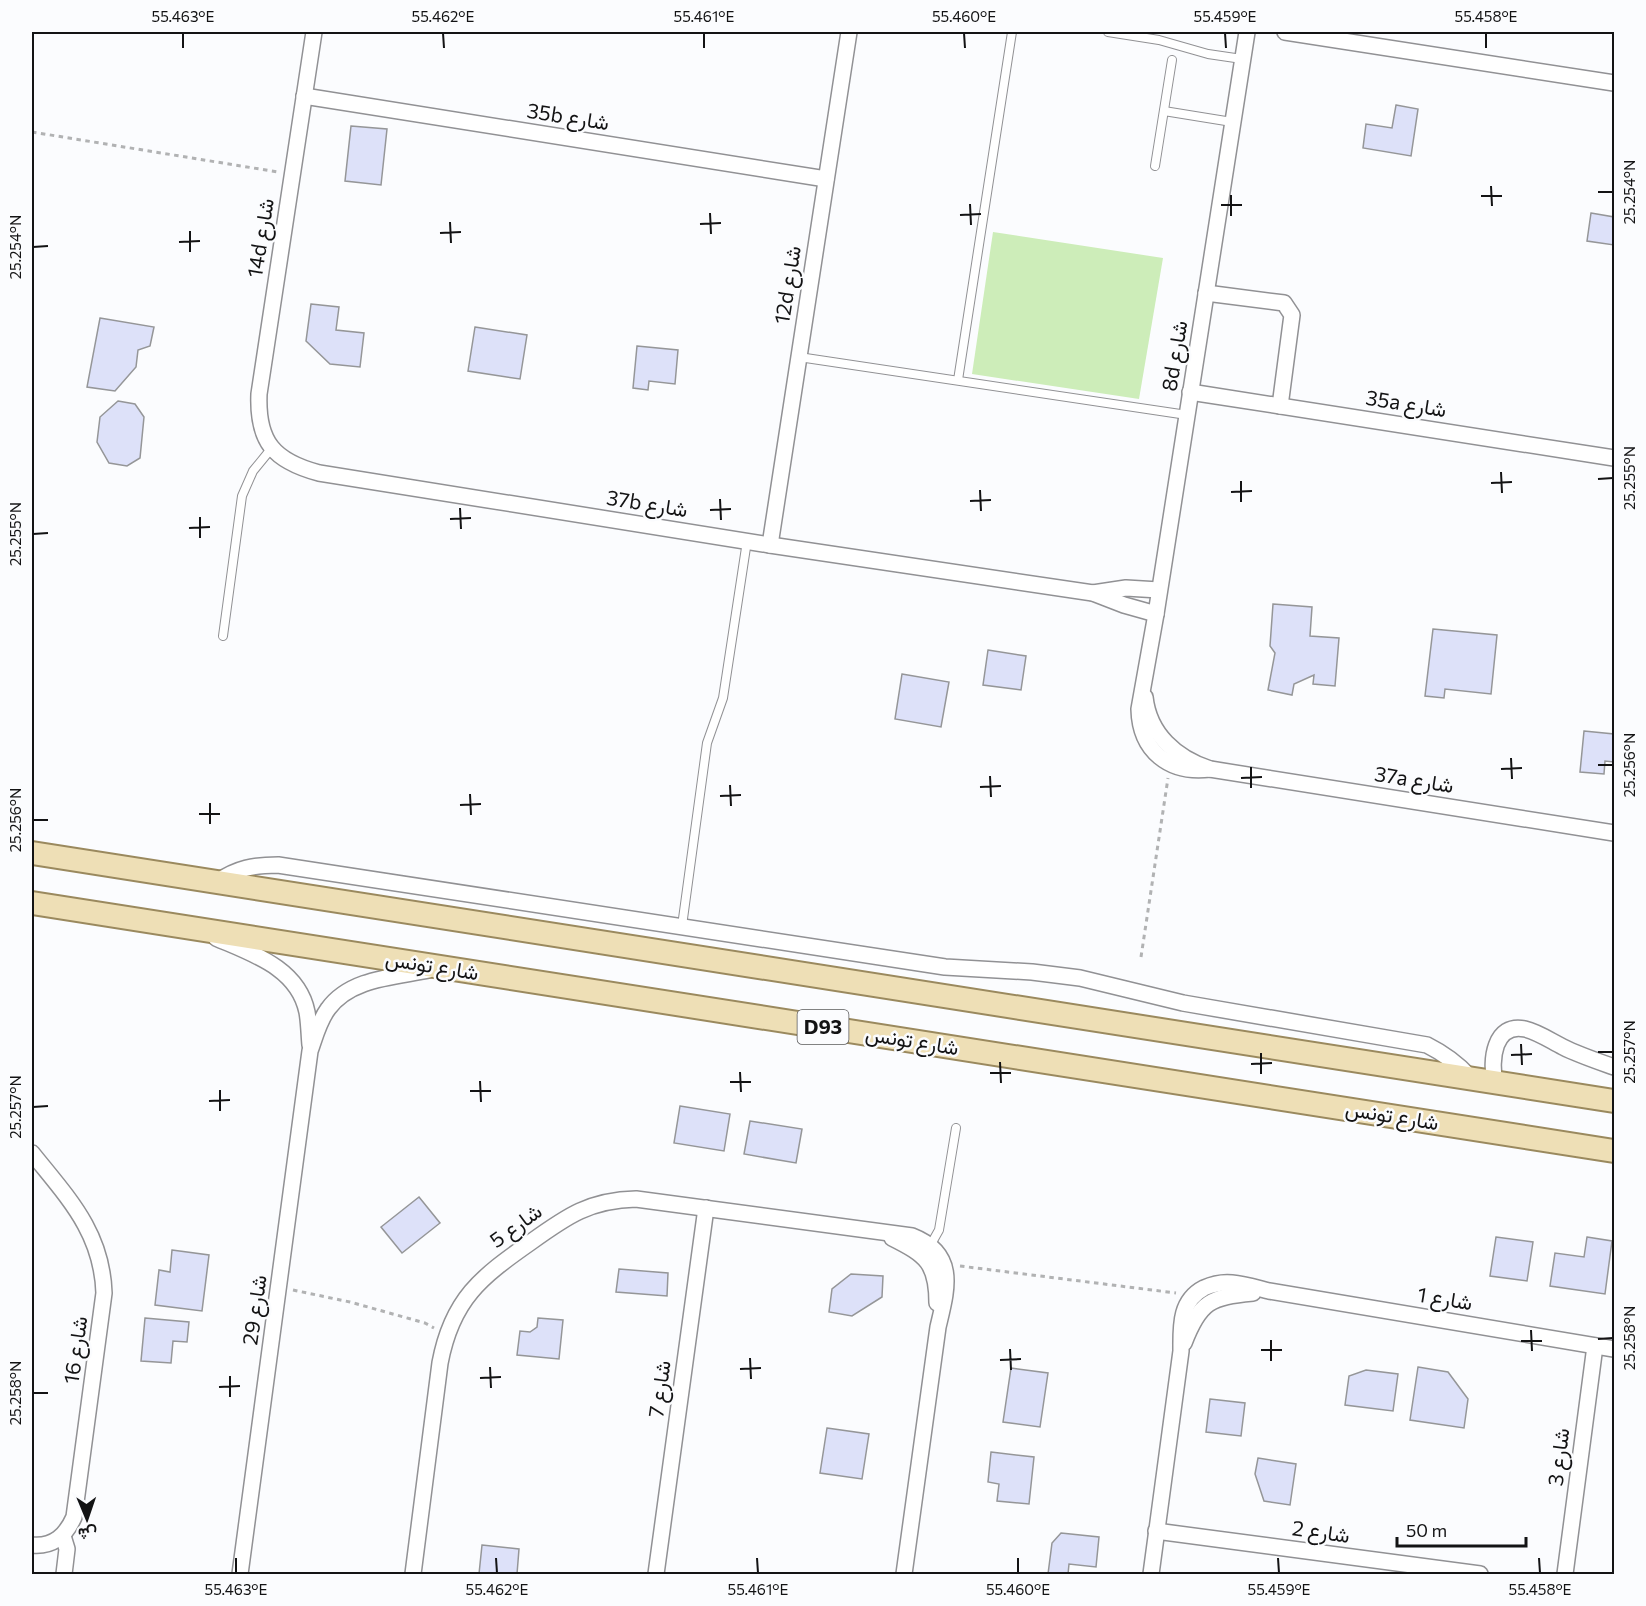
<svg xmlns="http://www.w3.org/2000/svg" width="1646" height="1606" viewBox="0 0 1646 1606" font-family="Commissioner,Vazirmatn,sans-serif">
	<rect width="100%" height="100%" fill="#fbfcfe"/>
	<path fill="#cdedb9" d="M993,232L1163,258L1139,399L972,374Z"/>
	<g fill="#dde1f9" stroke="#959698" stroke-width="1.5">
		<path d="M1396,105L1418,109L1411,156L1363,148L1366,124L1392,128Z"/>
		<path d="M351,126L387,129L381,185L345,181Z"/>
		<path d="M1591,213L1614,217V245L1587,241Z"/>
		<path d="M311,304L339,307L336,330L364,333L360,367L330,364L306,341Z"/>
		<path d="M100,318L154,327L150,346L138,350L136,367L115,391L87,387Z"/>
		<path d="M475,327L527,335L520,379L468,371Z"/>
		<path d="M637,346L678,350L675,384L649,381L648,390L633,388Z"/>
		<path d="M118,401L135,404L144,417L140,458L127,466L109,463L97,442L100,417Z"/>
		<path d="M1273,604L1312,607L1310,636L1339,638L1335,686L1313,684L1314,675L1294,684L1292,695L1268,690L1275,653L1270,646Z"/>
		<path d="M1433,629L1497,635L1491,694L1445,689L1444,698L1425,696Z"/>
		<path d="M988,650L1026,656L1021,690L983,685Z"/>
		<path d="M902,674L949,682L941,727L895,719Z"/>
		<path d="M1584,731L1614,734V762L1605,761L1604,774L1580,772Z"/>
		<path d="M680,1106L730,1114L724,1151L674,1143Z"/>
		<path d="M750,1121L802,1129L796,1163L744,1154Z"/>
		<path d="M419,1197L440,1223L402,1253L381,1227Z"/>
		<path d="M1496,1237L1533,1242L1527,1281L1490,1276Z"/>
		<path d="M1587,1237L1612,1241L1605,1294L1550,1286L1555,1253L1584,1257Z"/>
		<path d="M172,1250L209,1255L202,1311L155,1305L159,1270L170,1272Z"/>
		<path d="M619,1269L668,1273L667,1296L616,1292Z"/>
		<path d="M851,1274L883,1276L882,1297L852,1316L829,1312L832,1289Z"/>
		<path d="M145,1318L189,1322L187,1342L173,1341L171,1363L141,1361Z"/>
		<path d="M538,1318L563,1320L559,1359L517,1355L520,1331L530,1332L537,1327Z"/>
		<path d="M1418,1367L1448,1372L1468,1399L1464,1428L1410,1420Z"/>
		<path d="M1011,1368L1048,1373L1040,1427L1003,1422Z"/>
		<path d="M1366,1370L1398,1374L1393,1411L1345,1405L1349,1376Z"/>
		<path d="M1210,1399L1245,1403L1241,1436L1206,1432Z"/>
		<path d="M827,1428L869,1434L862,1479L820,1473Z"/>
		<path d="M991,1452L1034,1457L1029,1504L997,1501L999,1484L988,1482Z"/>
		<path d="M1258,1458L1296,1464L1290,1505L1264,1501L1255,1474Z"/>
		<path d="M1061,1533L1099,1537L1096,1567L1069,1564L1068,1574H1048L1052,1543Z"/>
		<path d="M482,1545L519,1549L517,1574H479Z"/>
	</g>
	<g fill="none" stroke-linecap="round" stroke-linejoin="round">
		<defs>
			<g id="service">
				<path d="M1108,32L1159,40L1208,54L1242,59"/>
				<path d="M1164,111L1232,122"/>
				<path d="M1155,166L1172,60"/>
				<path d="M799,357L1187,415"/>
				<path d="M958,380L1012,32"/>
				<path d="M223,636L242,496L253,471L271,449"/>
				<path d="M682,926L707,743L723,698L747,541"/>
				<path d="M930,1246L939,1230L956,1128"/>
			</g>
			<g id="minor">
				<path d="M314,32L259,394C257,442 274,461 319,473L770,545L1093,593L1124,605L1156,614"/>
				<path d="M1285,32L1614,83"/>
				<path d="M304,96L826,179"/>
				<path d="M1206,293L1284,303L1292,315L1280,406"/>
				<path d="M1190,392L1614,458"/>
				<path d="M770,545L849,32"/>
				<path d="M1093,593L1126,588L1159,590"/>
				<path d="M1145,697C1149,734 1176,758 1210,769L1614,833"/>
				<path d="M1210,769C1169,774 1140,751 1139,709L1156,614L1247,32"/>
				<path d="M217,882C237,868 254,865 278,865L945,967L1032,972L1080,978L1183,1003L1427,1045C1445,1054 1457,1063 1470,1077"/>
				<path d="M216,938C253,954 298,968 307,1012C309,1023 309,1035 310,1045"/>
				<path d="M1495,1082C1490,1061 1494,1022 1525,1029C1538,1032 1551,1041 1563,1047C1579,1055 1597,1061 1614,1067"/>
				<path d="M32,1153C68,1198 102,1232 104,1293L74,1517C66,1535 54,1547 32,1545"/>
				<path d="M892,1238C926,1255 937,1263 937,1303"/>
				<path d="M1184,1343C1200,1301 1211,1297 1253,1293"/>
				<path d="M1156,1531L1480,1574"/>
				<path d="M63,1536L67,1549L64,1574"/>
				<path d="M240,1574L310,1051C315,1037 319,1021 328,1009C350,978 395,977 429,970"/>
				<path d="M413,1574L440,1363C452,1299 481,1277 531,1242C567,1216 590,1200 636,1199L912,1236C958,1254 947,1289 938,1327L904,1574"/>
				<path d="M656,1574L706,1208"/>
				<path d="M1151,1574L1181,1351C1181,1327 1179,1301 1204,1288C1213,1284 1222,1282 1232,1283C1244,1284 1257,1288 1269,1291L1614,1349"/>
				<path d="M1565,1574L1595,1346"/>
			</g>
			<g id="primary">
				<path d="M32,853L1614,1101"/>
				<path d="M32,903L1614,1151"/>
			</g>
		</defs>
		<use href="#service" stroke="#919194" stroke-width="10"/>
		<use href="#minor" stroke="#919194" stroke-width="18"/>
		<use href="#primary" stroke="#9a895e" stroke-width="26"/>
		<g stroke="#b1b2b3" stroke-width="3" stroke-dasharray="4.5 4.5" stroke-linecap="butt">
			<path d="M32,132L278,172"/>
			<path d="M1141,957L1168,778"/>
			<path d="M960,1266L1176,1293"/>
			<path d="M293,1290L350,1302L425,1323L434,1328"/>
		</g>
		<use href="#service" stroke="#fff" stroke-width="8"/>
		<use href="#minor" stroke="#fff" stroke-width="15"/>
		<use href="#primary" stroke="#eedfb6" stroke-width="22"/>
	</g>
	<path fill="none" stroke="#131314" stroke-width="2" d="M183,33V48M443,33L444,48M704,33V48M964,33L965,48M1225,33L1226,48M1486,33V48M1491,186L1492,206M1598,192H1613M1231,195V216M1481,196H1502M970,204L971,225M1221,205H1242M710,213L711,234M960,215L981,214M450,222L451,243M700,224L721,223M190,231V252M440,233L461,232M179,242L200,241M33,247L48,246M1501,472L1502,493M1598,479L1613,478M1241,481V502M1491,483L1512,482M980,490L981,511M1231,492L1252,491M720,499L721,520M970,501L991,500M460,508L461,529M710,510L731,509M200,517V538M450,519L471,518M189,528L210,527M33,534L48,533M1511,758L1512,779M1598,765H1613M1251,767V788M1501,769L1522,768M990,776L991,797M1241,778L1262,777M730,785L731,806M980,787L1001,786M470,794L471,815M720,796L741,795M210,803V824M460,805L481,804M199,814H220M33,820H48M1521,1044L1522,1065M1598,1052H1613M1261,1053V1074M1511,1055L1532,1054M1000,1062L1001,1083M1251,1064L1272,1063M740,1072L741,1092M990,1073H1011M480,1081L481,1102M730,1082H751M220,1090V1111M470,1091H491M209,1101L230,1100M33,1107L48,1106M1531,1330L1532,1351M1598,1339L1613,1338M1271,1340V1361M1521,1341H1542M1010,1349L1011,1370M1261,1350H1282M750,1358L751,1379M1000,1360L1021,1359M490,1367L491,1388M740,1369L761,1368M230,1376V1397M480,1378L501,1377M219,1387L240,1386M33,1393H48M236,1558V1573M496,1558L497,1573M757,1558L758,1573M1018,1558V1573M1278,1558L1279,1573M1539,1558L1540,1573"/>
	<g text-anchor="middle" stroke-width="5" stroke-linejoin="round" paint-order="stroke">
		<rect fill="#fbfcfe" stroke="#59595a" stroke-width="1.5" x="797.5" y="1010" width="51" height="34" rx="4.5"/>
		<g font-size="20" font-weight="bold" fill="#131314">
			<text x="823" y="1034">D93</text>
		</g>
		<g font-size="21" fill="#131314" stroke="#fbfcfe">
			<text transform="translate(568 117) rotate(9)" y="7">35b شارع</text>
			<text transform="translate(261 238) rotate(-81)" y="7">14d شارع</text>
			<text transform="translate(788 285) rotate(-81)" y="7">12d شارع</text>
			<text transform="translate(1175 356) rotate(-81)" y="7">8d شارع</text>
			<text transform="translate(1406 404) rotate(9)" y="7">35a شارع</text>
			<text transform="translate(647 504) rotate(9)" y="7">37b شارع</text>
			<text transform="translate(1414 780) rotate(9)" y="7">37a شارع</text>
			<text transform="translate(432 966) rotate(9)" y="7">شارع تونس</text>
			<text transform="translate(912 1041) rotate(9)" y="7">شارع تونس</text>
			<text transform="translate(1392 1116) rotate(9)" y="7">شارع تونس</text>
			<text transform="translate(516 1226) rotate(-36)" y="7">شارع 5</text>
			<text transform="translate(1445 1299) rotate(9)" y="7">شارع 1</text>
			<text transform="translate(255 1310) rotate(-82)" y="7">شارع 29</text>
			<text transform="translate(76 1350) rotate(-82)" y="7">شارع 16</text>
			<text transform="translate(660 1389) rotate(-82)" y="7">شارع 7</text>
			<text transform="translate(1559 1457) rotate(-83)" y="7">شارع 3</text>
			<text transform="translate(1321 1532) rotate(8)" y="7">شارع 2</text>
		</g>
	</g>
	<rect width="1646" height="1606" fill="none" stroke="#fbfcfe" stroke-width="66"/>
	<g transform="translate(87 1519) rotate(178)" stroke="#fbfcfe" stroke-width="4.5" paint-order="stroke">
	<path d="M0-4.5L10 22L0 15L-10 22Z" fill="#131314"/>
	<text y="-9" font-size="16" font-weight="bold" text-anchor="middle" fill="#131314">ش</text>
	</g>
	<path d="M1397 1537v9h129v-9" fill="none" stroke="#131314" stroke-width="3"/>
	<text x="1406" y="1537" font-size="18" fill="#131314" stroke="#fbfcfe" stroke-width="4.5" paint-order="stroke">50 m</text>
	<rect x="33" y="33" width="1580" height="1540" fill="none" stroke="#131314" stroke-width="2"/>
	<g font-size="15" text-anchor="middle" fill="#131314">
		<text x="183" y="22">55.463°E</text>
		<text x="443" y="22">55.462°E</text>
		<text x="704" y="22">55.461°E</text>
		<text x="964" y="22">55.460°E</text>
		<text x="1225" y="22">55.459°E</text>
		<text x="1486" y="22">55.458°E</text>
		<text transform="translate(1630 192) rotate(-90)" y="5">25.254°N</text>
		<text transform="translate(16 247) rotate(-90)" y="5">25.254°N</text>
		<text transform="translate(1630 478) rotate(-90)" y="5">25.255°N</text>
		<text transform="translate(16 534) rotate(-90)" y="5">25.255°N</text>
		<text transform="translate(1630 765) rotate(-90)" y="5">25.256°N</text>
		<text transform="translate(16 820) rotate(-90)" y="5">25.256°N</text>
		<text transform="translate(1630 1052) rotate(-90)" y="5">25.257°N</text>
		<text transform="translate(16 1107) rotate(-90)" y="5">25.257°N</text>
		<text transform="translate(1630 1338) rotate(-90)" y="5">25.258°N</text>
		<text transform="translate(16 1393) rotate(-90)" y="5">25.258°N</text>
		<text x="236" y="1595">55.463°E</text>
		<text x="497" y="1595">55.462°E</text>
		<text x="758" y="1595">55.461°E</text>
		<text x="1018" y="1595">55.460°E</text>
		<text x="1279" y="1595">55.459°E</text>
		<text x="1540" y="1595">55.458°E</text>
	</g>
</svg>
